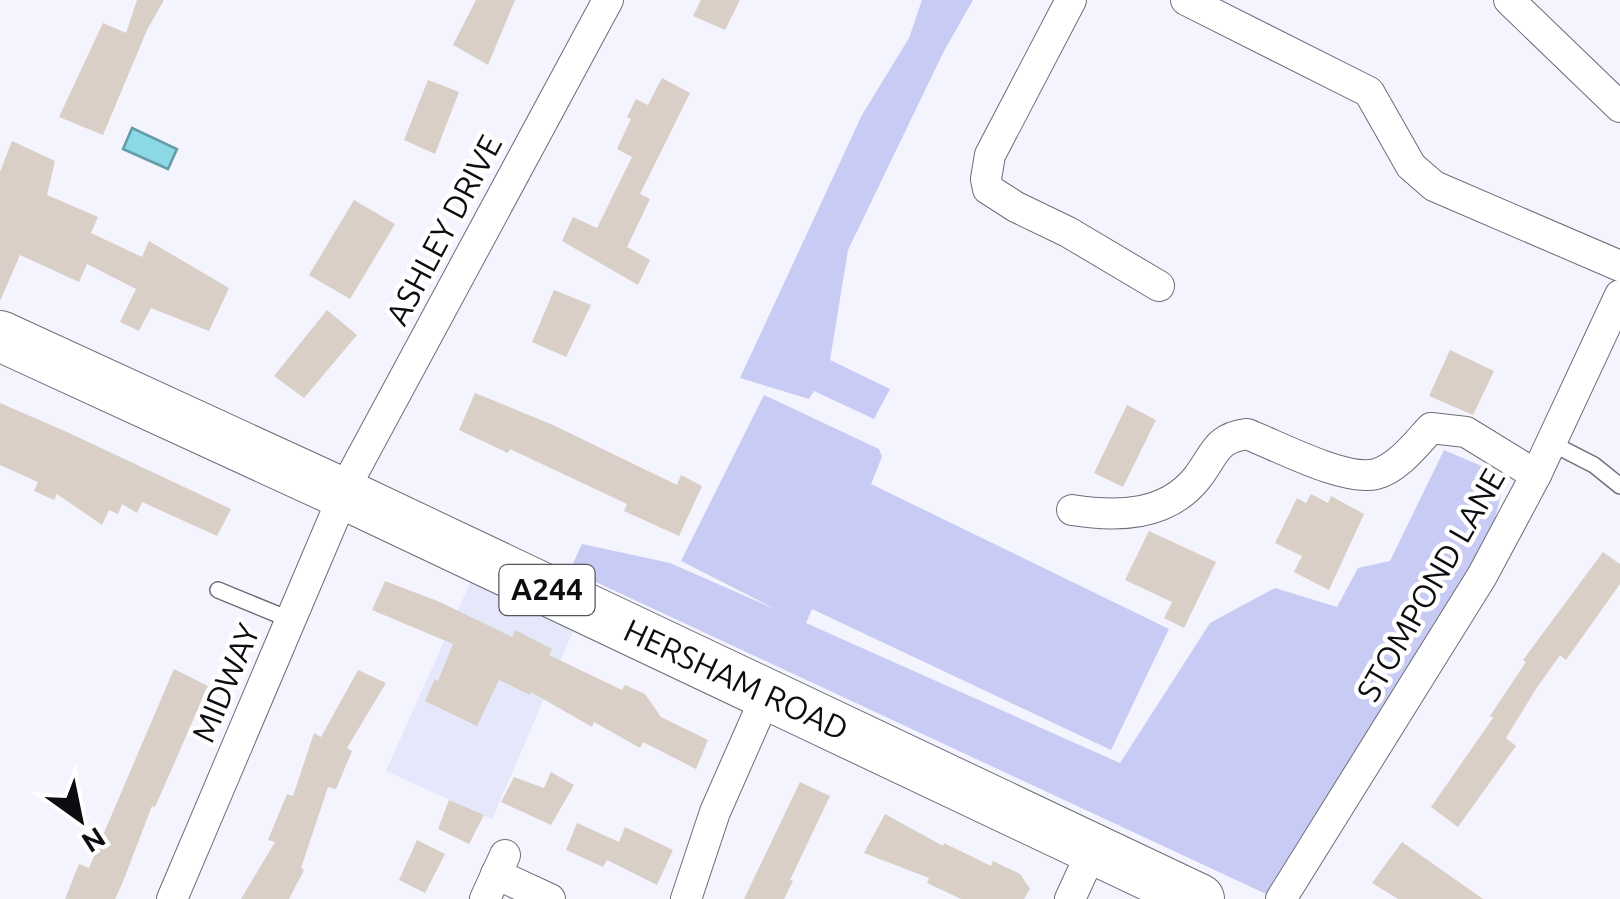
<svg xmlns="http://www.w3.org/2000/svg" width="1620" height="899" viewBox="0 0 1620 899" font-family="Ubuntu,sans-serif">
	<rect width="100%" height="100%" fill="#f3f4fd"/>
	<path fill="#e5e7fa" d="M471,581L574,629L492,819L386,771Z"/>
	<g fill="#c8cbf4">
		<path d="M922,0H973L944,51L848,250L830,360L890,389L874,419L814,391L809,399L740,378L862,115L909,38Z"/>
		<path d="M764,395L879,449L882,457L871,484L1169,629L1111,750L812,609L806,623L1120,763L1210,623L1275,588L1337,607L1358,568L1390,561L1444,450L1505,476L1482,576L1277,899L570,570L582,544L670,563L777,610L681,561Z"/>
	</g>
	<path fill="#8bd9e4" stroke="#659ca5" stroke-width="2.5" d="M132,128L177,149L168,169L123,149Z"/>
	<g fill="#d9cfc7">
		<path d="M137,0H164L147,30L103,135L59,117L103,23L126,33Z"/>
		<path d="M476,0H515L488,65L453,45Z"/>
		<path d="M701,0H740L725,30L693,16Z"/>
		<path d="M662,78L690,93L640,194L650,199L627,247L650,260L638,285L562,241L573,217L597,228L632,157L617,149L631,119L627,117L636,99L648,105Z"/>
		<path d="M428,80L459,92L435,154L404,140Z"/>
		<path d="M12,141L55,161L47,195L98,217L91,233L142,257L149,241L229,288L209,331L151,308L139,331L120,322L136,289L87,264L79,282L20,255L0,301V172Z"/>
		<path d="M354,200L395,224L350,299L309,275Z"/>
		<path d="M554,290L591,305L566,357L532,342Z"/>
		<path d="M327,310L357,335L304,398L274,376Z"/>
		<path d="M1450,350L1494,371L1473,415L1429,396Z"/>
		<path d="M475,393L553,425L677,485L681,475L702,486L679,536L624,511L627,504L510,449L508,453L459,430Z"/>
		<path d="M0,403L67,432L231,509L217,536L142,502L137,513L122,504L118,514L109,510L102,525L57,494L54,500L34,491L38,482L0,465Z"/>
		<path d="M1127,405L1156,420L1123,487L1094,473Z"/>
		<path d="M1311,494L1328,503L1331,496L1364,514L1329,590L1294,572L1302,556L1275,543L1297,498L1306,503Z"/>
		<path d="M1149,531L1216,562L1184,628L1164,618L1172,602L1125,580Z"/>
		<path d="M1603,552L1620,564V584L1566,660L1560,655L1536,689L1506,738L1516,746L1458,827L1431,807L1493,718L1490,716L1526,662L1523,660Z"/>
		<path d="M385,581L440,602L512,637L515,630L552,649L549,655L622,690L625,685L645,694L661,717L708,740L696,769L643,742L640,748L594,722L592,727L531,692L530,695L499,680L477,726L425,701L435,679L438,681L453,644L372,610Z"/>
		<path d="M174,669L208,686L155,807L152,806L122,884L115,899H65L79,864L89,868Z"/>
		<path d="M358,670L386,683L347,748L352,751L336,789L328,787L301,868L304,870L289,899H241L275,842L268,840L287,794L293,796L314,733L321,737Z"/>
		<path d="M551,772L574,785L551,825L501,802L514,777L544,788Z"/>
		<path d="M800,782L830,796L790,880L793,881L784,899H744Z"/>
		<path d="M449,800L484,815L469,844L438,829Z"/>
		<path d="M885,814L943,846L944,843L991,866L993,861L1020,874L1030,889L1024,899H961L927,883L929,878L864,853Z"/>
		<path d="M577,823L619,842L625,827L673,850L657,885L607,860L603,867L566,850Z"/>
		<path d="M417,840L445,854L425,893L399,880Z"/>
		<path d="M1402,842L1483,899H1398L1372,883Z"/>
	</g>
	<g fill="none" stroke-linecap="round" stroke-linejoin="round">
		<defs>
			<g id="lane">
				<path d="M1551,443L1594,465L1620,486"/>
				<path d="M218,590L291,620"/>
			</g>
			<g id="street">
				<path d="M1071,0L990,155L986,179L988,189L1016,207L1068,232L1159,286"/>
				<path d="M1186,0L1369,92L1411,166L1434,186L1620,266"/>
				<path d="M1509,0L1620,107"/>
				<path d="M1072,510C1116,517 1166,517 1197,478C1215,455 1215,438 1247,434C1278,446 1345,482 1376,474C1398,468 1416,444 1431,428L1466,432L1536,475"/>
				<path d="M496,874L550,899"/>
				<path d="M172,899L353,473L608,0"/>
				<path d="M485,899L505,855"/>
				<path d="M686,899L715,812L767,694"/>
				<path d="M1070,899L1093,849"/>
				<path d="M1281,899L1482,576L1536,475L1620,295"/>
			</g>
			<path id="primary" d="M0,336L344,494L1199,899"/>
		</defs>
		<use href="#lane" stroke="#6d6e78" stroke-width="18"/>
		<use href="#street" stroke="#6d6e78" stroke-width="32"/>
		<use href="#primary" stroke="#6d6e78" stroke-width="52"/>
		<use href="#lane" stroke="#fff" stroke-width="15"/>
		<use href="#street" stroke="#fff" stroke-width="30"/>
		<use href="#primary" stroke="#fff" stroke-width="50"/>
	</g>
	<g text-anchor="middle" stroke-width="9" stroke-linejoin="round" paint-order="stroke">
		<rect fill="#fff" stroke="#565658" stroke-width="2.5" x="499.5" y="565" width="95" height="50" rx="8"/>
		<g font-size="30" font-weight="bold" fill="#0d0d11">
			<text x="547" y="600">A244</text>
		</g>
		<g font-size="32" fill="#0d0d11" stroke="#fff">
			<text transform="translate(444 230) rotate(-62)" y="11">ASHLEY DRIVE</text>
			<text transform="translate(1431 585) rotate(-60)" y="11">STOMPOND LANE</text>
			<text transform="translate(736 680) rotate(25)" y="11">HERSHAM ROAD</text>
			<text transform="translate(226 683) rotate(-67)" y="11">MIDWAY</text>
		</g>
	</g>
	<g transform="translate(80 819) rotate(147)" stroke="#ffffff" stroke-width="8" paint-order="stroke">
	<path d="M0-8L18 38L0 25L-18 38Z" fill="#0d0d11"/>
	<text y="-15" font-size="28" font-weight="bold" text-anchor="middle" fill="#0d0d11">N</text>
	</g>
</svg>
